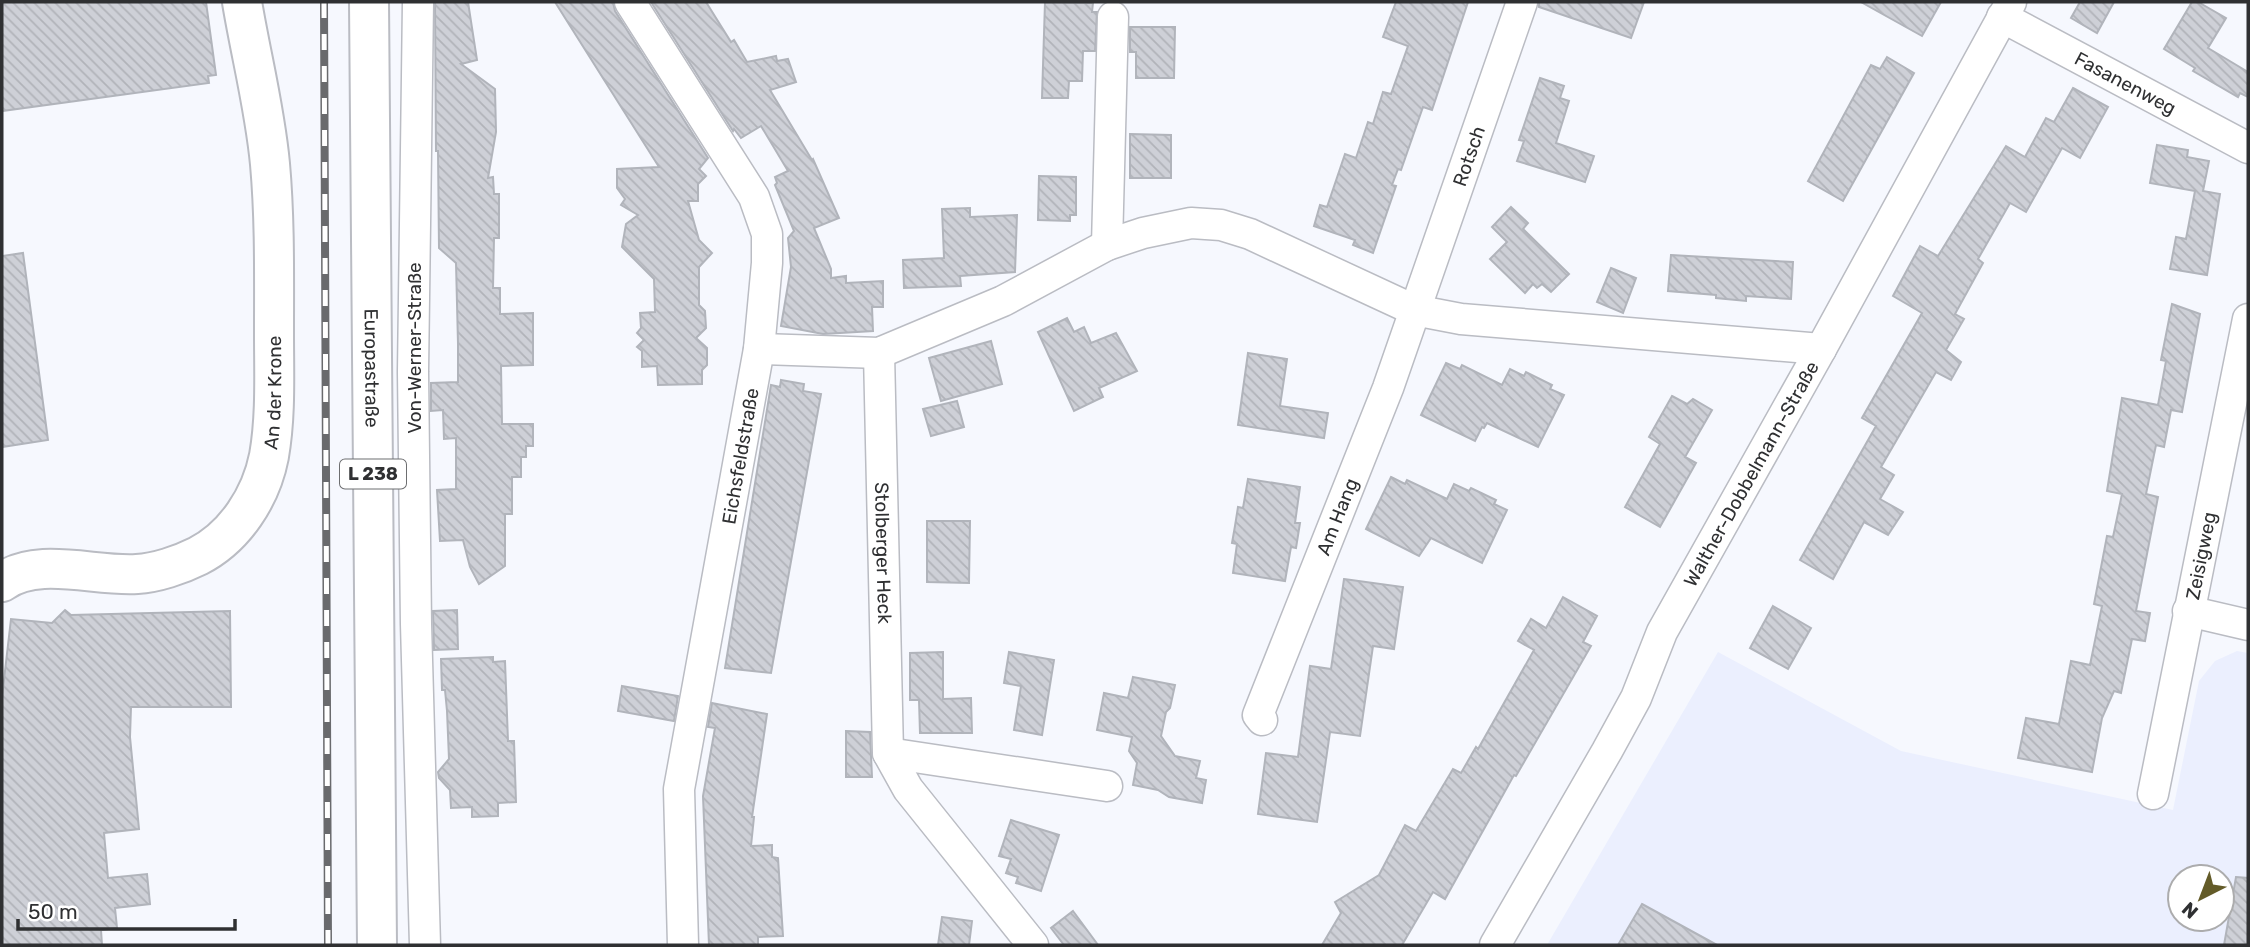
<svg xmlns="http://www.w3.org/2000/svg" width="2250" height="947" viewBox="0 0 2250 947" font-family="Rubik,sans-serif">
	<defs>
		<pattern id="building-back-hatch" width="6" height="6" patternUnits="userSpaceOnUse" patternTransform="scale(1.75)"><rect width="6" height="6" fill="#ced0d7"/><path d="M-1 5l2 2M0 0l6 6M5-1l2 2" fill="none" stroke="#b1b3b9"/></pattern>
	</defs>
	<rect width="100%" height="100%" fill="#f6f8fe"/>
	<path fill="#ebeffe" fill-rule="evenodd" d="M2237,651L2248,653V945H1547L1718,652L1901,751L2173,810L2199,681L2215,661ZM2180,877H2222V919H2180Z"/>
	<g fill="url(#building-back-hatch)" stroke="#b1b4bb" stroke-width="2">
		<path d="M2,2H206L216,75L208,76L209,83L2,111Z"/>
		<path d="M435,2H468L477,60L461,64L495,89L496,132L488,178L493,177L494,194H499V238H494L493,288H500V314L533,313V365L501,366L502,424H533V446H526V457H521V477H512V514H505V566L479,584L470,567L463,540L440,541L437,490L456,489V438L444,439L443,410L431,411V383L458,382V344L456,263L439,248L438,151H436Z"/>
		<path d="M555,2H613L615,11L708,158L699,169L706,176L698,184V201H688L699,240L712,253L699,267V305L705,311L706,328L696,338L707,348V365L702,370V384L658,385L657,366L642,367V351L637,347L644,340L637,333L641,328L640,313L655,312L654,279L622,247L626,224L638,215L621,205L625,199L617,188V169L659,167Z"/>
		<path d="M651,2H706L731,42L734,40L747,62L776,56L777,61L788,59L796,82L770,90L812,160L813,159L839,218L814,228L831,269V278L846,276V283L883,281V307H872L873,331L823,334L781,326L791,267L788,238L794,231L775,185L777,183L775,177L788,171L761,126L741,138L734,129L733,131Z"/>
		<path d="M1045,2L1093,3L1092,12H1097L1095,51H1083L1082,81H1069L1068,98H1042Z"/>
		<path d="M1396,2H1468L1432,110L1423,107L1401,170L1398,169L1392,185L1396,186L1373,253L1353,245L1355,240L1314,226L1320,205L1327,207L1345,154L1356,158L1368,122L1373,124L1383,92L1391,94L1408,46L1383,37Z"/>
		<path d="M1539,2H1644L1631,38L1539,7Z"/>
		<path d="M1861,2H1941L1922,36Z"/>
		<path d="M2080,2H2114L2097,33L2071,18Z"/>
		<path d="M2192,2H2198L2226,18L2208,48L2248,72V97L2240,93L2238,97L2193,71L2195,68L2164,49Z"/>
		<path d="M1130,27H1175L1174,78H1136V52H1130Z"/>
		<path d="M1887,57L1914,73L1843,201L1808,181L1871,65L1880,69Z"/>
		<path d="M1540,78L1564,86L1560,98L1569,101L1556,143L1594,156L1585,182L1517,161L1524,141L1519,140Z"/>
		<path d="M2073,88L2108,107L2080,158L2062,148L2026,212L2010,203L1978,259L1983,263L1955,314L1964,319L1946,350L1961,362L1951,380L1936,372L1881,467L1894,475L1880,499L1903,512L1888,535L1864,522L1833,579L1800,560L1876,426L1862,418L1922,313L1893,296L1920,246L1938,256L2006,146L2025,157L2046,118L2054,122Z"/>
		<path d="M1130,134L1171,135V178H1130Z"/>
		<path d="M2157,145L2188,150L2187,157L2209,161L2203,191L2220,194L2207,275L2170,269L2176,237L2186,239L2195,191L2150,183Z"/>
		<path d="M1039,176L1076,177V215H1070V221L1038,220Z"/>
		<path d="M1511,207L1528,223L1523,229L1569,274L1551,292L1542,284L1537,288L1533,284L1525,293L1490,259L1507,242L1492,227Z"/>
		<path d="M970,208V217L1017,215L1015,272L960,276L961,286L904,288L903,260L944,258L942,209Z"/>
		<path d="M23,253L48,440L2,447V256Z"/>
		<path d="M1671,255L1793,262L1791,299L1746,296V301L1716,298V295L1668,291Z"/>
		<path d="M1611,268L1636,278L1623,313L1597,302Z"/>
		<path d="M2172,304L2200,314L2182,412L2171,410L2164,447L2156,445L2146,494L2158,497L2136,611L2150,613L2145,641L2132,639L2121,693L2114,691L2102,718L2092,772L2018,758L2026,718L2059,724L2071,661L2090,665L2102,606L2094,604L2107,536L2113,537L2122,494L2107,491L2122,398L2158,405L2166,361L2161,360Z"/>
		<path d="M1067,318L1074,332L1084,327L1091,343L1116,333L1137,371L1099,388L1103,397L1074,411L1038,332Z"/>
		<path d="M991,341L1002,384L941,401L929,358Z"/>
		<path d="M1248,353L1287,359L1280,406L1328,413L1324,438L1238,425Z"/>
		<path d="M1446,363L1460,369L1462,365L1502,385L1510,369L1524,376L1526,372L1552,385L1550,389L1564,395L1538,447L1487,423L1484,428L1482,427L1475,441L1421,415Z"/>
		<path d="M781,380L804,384L803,391L821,394L771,673L725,668L771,385L780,387Z"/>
		<path d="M1672,396L1687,404L1693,399L1712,410L1685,457L1696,463L1660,527L1625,507L1660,444L1649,437Z"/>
		<path d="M957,401L964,427L931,436L923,409Z"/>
		<path d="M1391,477L1405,484L1407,480L1447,499L1454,484L1469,491L1471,488L1496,500L1494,504L1507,510L1482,563L1431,538L1419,556L1366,529Z"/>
		<path d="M1248,479L1300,487L1295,523H1300L1296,548L1291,547L1285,581L1233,573L1237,544L1232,543L1235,526L1238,507L1243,508Z"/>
		<path d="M927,521H970L969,583L927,582Z"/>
		<path d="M1344,579L1403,587L1394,649L1373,646L1360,736L1330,732L1317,822L1258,814L1266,753L1298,757L1310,666L1331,669Z"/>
		<path d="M1563,597L1597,616L1583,642L1591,646L1516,776L1514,775L1445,899L1433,892L1402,945H1322L1341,913L1335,902L1379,875L1405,825L1416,831L1453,769L1461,773L1476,747L1478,749L1534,650L1518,641L1531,619L1546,628Z"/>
		<path d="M1773,606L1811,628L1788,669L1750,648Z"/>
		<path d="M65,610L71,615L230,611L231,707H131L130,737L139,829L104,833L108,878L147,874L150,904L115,908L117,928L101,930L102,945H2V697L11,619L52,623Z"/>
		<path d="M457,610L458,649L434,650L433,611Z"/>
		<path d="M943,652V699L971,698L972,733H920L919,700H910V653Z"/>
		<path d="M1009,652L1054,660L1042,735L1014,730L1021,686L1004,683Z"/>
		<path d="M493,657V662L505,661L508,741H514L516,802L498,803V816L472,817V807L451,808L450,790L439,778L438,772L449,759L447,711L445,690H442L441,659Z"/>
		<path d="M1133,677L1175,685L1170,708L1166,712L1161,736L1175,756L1200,761L1196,778L1206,780L1202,803L1169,797L1158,790L1133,785L1137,763L1129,751L1132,737L1097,730L1104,693L1128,698Z"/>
		<path d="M622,686L678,696L674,721L618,711Z"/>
		<path d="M712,703L767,714L752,817H754L751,846L772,845V857L778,858L783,936L758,937V945H709L703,796L715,728L708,727Z"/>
		<path d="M846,731L870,732L872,777H846Z"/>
		<path d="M1011,820L1059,835L1041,891L1016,883L1018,877L1006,873L1011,859L999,856Z"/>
		<path d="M2236,877L2248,878V945H2224Z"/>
		<path d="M1642,904L1717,945H1618Z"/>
		<path d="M1073,911L1098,945H1064L1051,928Z"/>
		<path d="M942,917L972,921L969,945H938Z"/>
	</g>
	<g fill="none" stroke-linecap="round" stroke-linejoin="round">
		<defs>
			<g id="street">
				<path d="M418,2L413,372L416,624L425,945"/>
				<path d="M630,2L754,197L767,234V263L759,349L679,789L683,945"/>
				<path id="s1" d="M2002,17L2248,148"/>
				<path d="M1107,245L1113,17"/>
				<path d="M759,349L879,353L1003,301L1107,245L1143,233L1191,223L1221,225L1250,234L1414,310L1461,319L1821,349"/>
				<path id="s2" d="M879,353L888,753L908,789L1033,945"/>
				<path d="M2188,611L2248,625"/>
				<path id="s3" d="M1262,720L1258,715L1388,388L1522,2"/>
				<path d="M888,753L1107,786"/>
				<path id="s4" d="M2153,794L2248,319"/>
				<path id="s5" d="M1495,945L1607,751L1636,698L1662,632L1821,349L2011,2"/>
			</g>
			<g id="secondary">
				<path id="s6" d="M2,582C38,556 95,577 137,574C156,573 180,565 198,556C235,537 261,497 269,456C276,416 274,374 274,334C274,277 275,220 270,164C265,109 251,56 242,2"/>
			</g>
			<g id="primary">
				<path id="s7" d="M369,2L377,945"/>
			</g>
		</defs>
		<use href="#street" stroke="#babcc3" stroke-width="33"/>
		<use href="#secondary" stroke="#babcc3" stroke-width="42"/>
		<use href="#primary" stroke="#babcc3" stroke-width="42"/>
		<use href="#street" stroke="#fff" stroke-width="30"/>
		<use href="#secondary" stroke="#fff" stroke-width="38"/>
		<use href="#primary" stroke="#fff" stroke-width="38"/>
		<defs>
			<path id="rail" d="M324,2L328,945"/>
		</defs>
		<use href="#rail" stroke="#696a6d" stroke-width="8"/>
		<use href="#rail" stroke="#fff" stroke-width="5" stroke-dasharray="16" stroke-linecap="butt"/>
	</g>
	<g text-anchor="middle" stroke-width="5" stroke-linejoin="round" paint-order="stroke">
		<rect fill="#fff" stroke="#6d6e70" stroke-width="2" x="340" y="459.5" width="66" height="29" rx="5"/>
		<g font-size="18" font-weight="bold" fill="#2f3032">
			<text x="373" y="480">L 238</text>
		</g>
		<g font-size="19" fill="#2f3032" stroke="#fff">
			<text dy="7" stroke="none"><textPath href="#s1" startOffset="140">Fasanenweg</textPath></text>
			<text dy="7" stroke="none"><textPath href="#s3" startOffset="604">Rotsch</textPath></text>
			<text transform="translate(414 348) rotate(-90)" y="7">Von-Werner-Straße</text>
			<text dy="7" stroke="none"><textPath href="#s7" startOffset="366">Europastraße</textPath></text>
			<text dy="7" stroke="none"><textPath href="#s6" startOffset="392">An der Krone</textPath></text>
			<text transform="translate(740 456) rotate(-80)" y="7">Eichsfeldstraße</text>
			<text dy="7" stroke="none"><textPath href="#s5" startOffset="537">Walther-Dobbelmann-Straße</textPath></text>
			<text dy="7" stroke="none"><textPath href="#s3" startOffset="220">Am Hang</textPath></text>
			<text dy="7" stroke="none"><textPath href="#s2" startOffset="200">Stolberger Heck</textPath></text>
			<text dy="7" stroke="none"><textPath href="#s4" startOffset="243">Zeisigweg</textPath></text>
		</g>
	</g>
	<rect width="2250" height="947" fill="none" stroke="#2f3032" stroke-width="7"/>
	<g transform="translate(2201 898) rotate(222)"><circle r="33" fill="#ffffff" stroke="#acacad" stroke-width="2"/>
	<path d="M0-5L12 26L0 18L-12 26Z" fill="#635b28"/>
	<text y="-10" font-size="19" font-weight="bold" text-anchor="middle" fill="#2f3032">N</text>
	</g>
	<path d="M18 919v10h217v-10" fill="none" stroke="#2f3032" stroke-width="3.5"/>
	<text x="28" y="919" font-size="21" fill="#2f3032" stroke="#ffffff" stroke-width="5" paint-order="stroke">50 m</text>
</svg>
